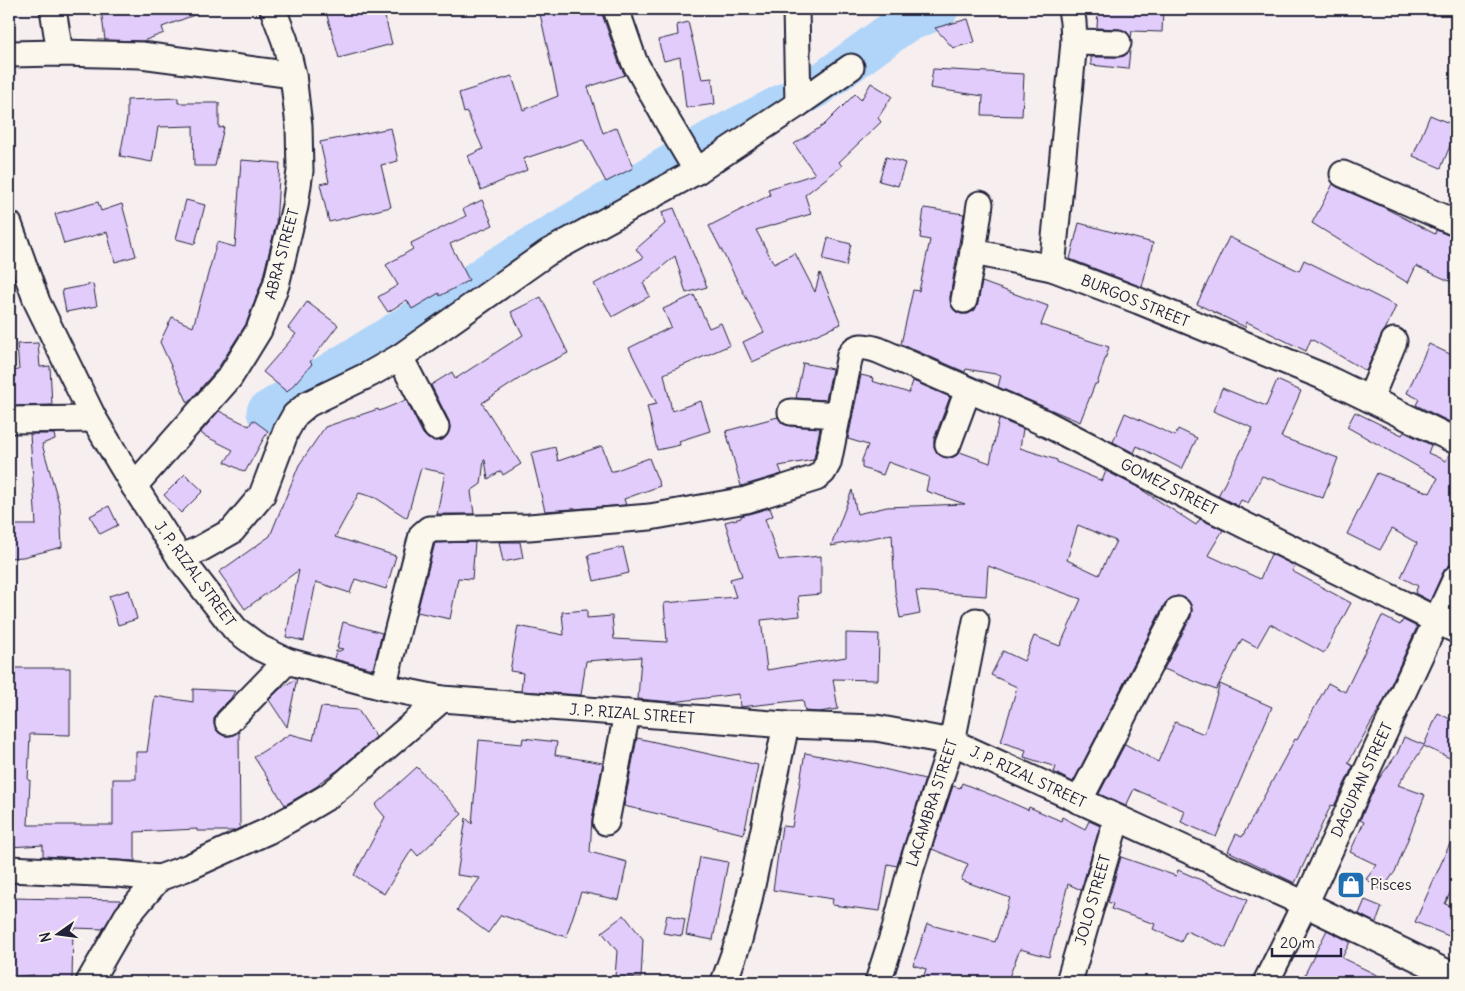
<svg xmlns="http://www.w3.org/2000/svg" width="1465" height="991" viewBox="0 0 1465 991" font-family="Delius,sans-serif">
	<rect width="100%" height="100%" fill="#f6eeef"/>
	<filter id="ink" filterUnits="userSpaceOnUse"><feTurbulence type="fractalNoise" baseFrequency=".02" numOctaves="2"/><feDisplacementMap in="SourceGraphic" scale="10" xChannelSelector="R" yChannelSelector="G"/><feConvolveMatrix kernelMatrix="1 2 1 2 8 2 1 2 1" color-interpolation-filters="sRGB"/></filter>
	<g filter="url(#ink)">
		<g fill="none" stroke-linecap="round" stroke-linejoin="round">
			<path stroke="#b0d5f9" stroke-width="41" d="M267,412L450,300L494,270L713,140L815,88L904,23L938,9"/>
		</g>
		<g fill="#e2ccfc" stroke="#22223b" fill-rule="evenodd">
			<path d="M101,9H205V11L162,27L164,33L143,41L105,40Z"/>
			<path d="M339,9H383L392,44L339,58L326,12Z"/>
			<path d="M539,9H602V14L620,66L625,75L588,87L603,133L617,127L633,168L606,182L583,139L523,159L527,170L481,190L468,156L483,149L467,112L464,113L459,93L512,76L523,110L558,96Z"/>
			<path d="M1098,9H1163L1162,32L1132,31L1131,38L1126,31L1119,29L1097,28Z"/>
			<path d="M968,19L975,42L953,48L935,28Z"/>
			<path d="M688,22L702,79L712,78L715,104L686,108L680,57L664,61L658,40L678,35L677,25Z"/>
			<path d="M1130,51L1128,69L1091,65V57H1118L1124,56Z"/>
			<path d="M933,69L1024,74L1022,116L982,115L983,96L930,88Z"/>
			<path d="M871,83L892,96L878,118L881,122L839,162L842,166L805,195L811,214L756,230L774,264L795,253L815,292L820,273L841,324L752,362L743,342L764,332L709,226L770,195L768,189L815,174L794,144L824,125L855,94L861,100Z"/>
			<path d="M178,98V103H219V128L224,127L215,166H194L193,126L158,127L152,162L120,156L127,118V100Z"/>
			<path d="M1430,115L1456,126V131L1441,168L1413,156Z"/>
			<path d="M391,128L398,161L381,165L391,207L329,222L320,184L329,182L320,142Z"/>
			<path d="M886,157L905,163L898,186L879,181Z"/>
			<path d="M241,160L280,163L276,224L262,281L246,324L218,368L188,403L160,342L172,317L193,327L217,242L235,247Z"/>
			<path d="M1333,184L1337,187L1381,206L1435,234L1436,230L1450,236L1456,237V284L1416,266L1408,283L1312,223Z"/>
			<path d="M186,200L205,205L195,244L176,239Z"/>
			<path d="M482,200L493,225L450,244L469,280L440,296L439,293L412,309L407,300L388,312L378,297L398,285L386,265L413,249L411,243L466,216L463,209Z"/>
			<path d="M98,202L101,211L122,204L136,256L115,262L107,232L64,244L55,214Z"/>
			<path d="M674,208L707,287L686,293L675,256L643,283L650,296L612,317L594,284L643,258L636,249L665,224L662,212Z"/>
			<path d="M924,208L964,214L950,297L951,305L955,311L961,314H968L975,310L978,303L982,282L1048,306L1041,325L1109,347L1097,384H1095L1080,422L998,387L1001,375L966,369L965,372L901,344L913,290L919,291L930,240L920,238Z"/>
			<path d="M1079,223L1153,243L1142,287L1070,259Z"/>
			<path d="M1229,237L1299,271L1304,260L1396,306L1385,330L1381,336L1366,371L1311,339L1306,351L1247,322L1245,327L1197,304Z"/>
			<path d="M828,238L851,244L846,266L823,260Z"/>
			<path d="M93,284L97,306L66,312L62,290Z"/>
			<path d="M694,295L709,328L721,323L730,345L664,374L672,411L701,401L710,431L679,441L680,445L657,450L647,406L657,404L629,348L671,327L663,309Z"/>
			<path d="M541,297L568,353L531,371L482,403L521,464L503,475L501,471L488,479L485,460H484L481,484L471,491L474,514H437L445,473L421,468L407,518L376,498L359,493L335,537L396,556L386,589L355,579L350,593L316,582L304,641L286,637L299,570L245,609L219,572L270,536L299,465L325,427L378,409L379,411L406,400L423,434L428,439L435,441L443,440L448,434L450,428L449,421L431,385L452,372L455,379L523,335L511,312Z"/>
			<path d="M307,302L338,325L310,362L312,364L287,392L263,372L296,334L288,328Z"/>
			<path d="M38,343L40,367L50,366L52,405L9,406V371L19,370L17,344Z"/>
			<path d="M1429,344L1456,357V425L1416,405L1419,399L1407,393Z"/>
			<path d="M803,363L832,369L826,400L796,398Z"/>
			<path d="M861,375L873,378L872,381L909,393L913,381L950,397L934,439V447L937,453L943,457L951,458L957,455L960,452L990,463L999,419L1023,429L1020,448L1057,460V462L1102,481L1106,471L1139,488L1196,525L1200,519L1223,530L1208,555L1260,579L1271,554L1295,566L1292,571L1351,603L1324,653L1270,624L1257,647L1242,639L1216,690L1164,669L1191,617L1192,610L1190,603L1185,598L1178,596L1171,598L1165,603L1073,782L1061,776L1054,772L1056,767L1024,757L1026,750L1001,742L1017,687L991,675L1003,651L1024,661L1034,636L1060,646L1081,599L988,566L986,596L916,591L920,614L900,618L895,591L892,534L831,546L852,490L857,514L887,507L965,504L926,491L929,477L888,462L883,475L862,468V460L868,445L848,439ZM1078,525L1116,541L1099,575L1067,560Z"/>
			<path d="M1277,380L1301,391L1281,437L1338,458L1323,498L1262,476L1248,503L1241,500L1238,506L1218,496L1253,428L1213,411L1222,388L1266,406Z"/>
			<path d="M219,411L249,426L253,420L268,431L245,472L225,462L233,450L203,435L201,432Z"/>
			<path d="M1355,412L1402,435L1404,432L1431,445L1428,453L1446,461L1449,454L1456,455V564L1448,566L1443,572L1430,601L1415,593L1418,586L1401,577L1417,543L1392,529L1380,550L1347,534L1377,473L1430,493L1438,478L1347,427Z"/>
			<path d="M1125,413L1175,436L1178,429L1197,438L1182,469L1137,446L1134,453L1113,442Z"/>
			<path d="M778,417L783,424L790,426L820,428L814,458L813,460L779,466L782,474L741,486L726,431Z"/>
			<path d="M30,434H54L55,439L42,444L60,507L62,547L23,557L9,558V525H36Z"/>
			<path d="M602,446L611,471H614L649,458L660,486L624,499L626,505L545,511L531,453L555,447L558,461Z"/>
			<path d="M185,474L203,491L181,513L164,495Z"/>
			<path d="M109,506L118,525L100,534L90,516Z"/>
			<path d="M770,508L773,516L765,519L779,560L821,556V594L798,596L800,616L761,620L767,670L846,657V633L879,634L878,680L833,679L838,709L819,712L805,711L803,700L740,707L739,694L672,702L638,699L641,657L586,661L581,695L521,691L523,673L510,671L518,626L564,635L562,612L587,610V618L612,616L614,639L667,642L664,603L736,597L730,579L742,576L725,522L741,518V516Z"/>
			<path d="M475,542L472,579L458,578L450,619L417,612L435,543Z"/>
			<path d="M499,542H520L523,558L503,562Z"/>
			<path d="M623,547L629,573L594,581L588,555Z"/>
			<path d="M129,590L137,619L118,625L109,596Z"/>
			<path d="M1382,616L1400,625L1403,620L1417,627L1383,702L1348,763L1353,766L1334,806L1331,805L1295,883L1228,851L1236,834L1242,837L1295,739L1297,740L1328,683L1345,692Z"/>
			<path d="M343,622L382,633L373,669L334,659L336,651H340L343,649L337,648Z"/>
			<path d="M9,668H70V735L30,734L28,780H30L28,825H113V779H136V752H147L155,696L193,702V689L235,691L231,698L217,712L214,719V725L218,732L224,736H231L239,732L240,828L233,831H197V829L135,832V861L43,856V845L9,847Z"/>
			<path d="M297,678L287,727L269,700L280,689Z"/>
			<path d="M1220,684L1272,707L1216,837L1181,822L1185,811L1134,789L1126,806L1099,794L1125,744L1158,762L1175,722L1204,734Z"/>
			<path d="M321,707L358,710L376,737L338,770L319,783V785L285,805L254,757L290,734L313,740Z"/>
			<path d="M1438,713L1456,722V761L1424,746L1398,785L1425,795L1396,870L1382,890L1366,879L1377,865L1350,852L1364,822L1360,820L1378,780L1397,754L1404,737L1424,745Z"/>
			<path d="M523,738L557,742L555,755L603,763L592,819L590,852L627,862L619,900L581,892L566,937L501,915L488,933L457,910L480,878L457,875L466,818L472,824L479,740L522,744Z"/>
			<path d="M637,738L758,765L744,834L624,806Z"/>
			<path d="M805,753L863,764L925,779L897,866L888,864L880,911L832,905L833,899L773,890L782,826L792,827Z"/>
			<path d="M417,767L462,814L418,856L412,849L384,894L354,875L385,817L375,805Z"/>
			<path d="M962,783L994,796V795L1028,810L1029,807L1061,821L1062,817L1085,829L1089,821L1100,826L1081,890L1068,884L1049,957L1020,949L1007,982H922L926,969L913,965L927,924L995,942L1010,898L961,880L968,864L932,849L953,786L960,788Z"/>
			<path d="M1456,830V880L1445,904L1456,908V939L1415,922Z"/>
			<path d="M700,857L728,862L713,940L686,935Z"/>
			<path d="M1121,857L1176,876L1178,870L1247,900L1226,948L1186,931L1181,942L1153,929L1155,924L1111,909L1113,904L1108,902Z"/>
			<path d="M9,898L120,900V902L103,929L73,928L72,982H34V975L9,977Z"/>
			<path d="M1365,900L1382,907L1376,923L1359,914Z"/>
			<path d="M624,915L643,939L641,978L615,977L617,951L602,932Z"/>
			<path d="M667,915L685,919L682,936L663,933Z"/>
			<path d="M1327,930L1350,942L1342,958L1391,982H1301Z"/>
		</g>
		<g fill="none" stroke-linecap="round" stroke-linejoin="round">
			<defs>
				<g id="minor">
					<path d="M53,9L60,53"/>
					<path d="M616,9L634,61L669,124L697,171"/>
					<path d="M796,9L798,104"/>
					<path d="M1071,9L1073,22L1074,42L1052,268L1139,301L1322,376L1456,441"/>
					<path d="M1074,42L1118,43"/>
					<path d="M9,54L60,53L141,55L293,75"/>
					<path d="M1343,174L1456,223"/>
					<path d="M9,224L37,302L94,419L134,486L180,558L235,629L260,648L287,661L383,687L442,699L786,725L876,728L952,742L1305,904L1456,977"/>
					<path d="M973,252L1052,268"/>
					<path d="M964,300L973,252L980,204"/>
					<path d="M400,357L436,427"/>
					<path d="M1370,399L1394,341"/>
					<path d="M791,412L838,415"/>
					<path d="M9,420L94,419"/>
					<path d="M948,444L968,390"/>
					<path d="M134,486L230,377L259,330L276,285L295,206L300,171L299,126L293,75L285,41L273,9"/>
					<path d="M180,558L200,549L232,531L262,495L286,431L295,415L308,404L370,374L400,357L547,253L697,171L798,104L851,67"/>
					<path d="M383,687L422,535L429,529L529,527L650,517L746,500L816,478L823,472L828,463L850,355C857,343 867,347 878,350L1045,423L1196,501L1456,630"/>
					<path d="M228,722L287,661"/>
					<path d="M1079,801L1178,610"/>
					<path d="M606,822L627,713"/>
					<path d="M9,869L118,874L159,878L189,867L268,831L295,816L327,797L347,781L442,699"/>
					<path d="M89,982L127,916L159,878"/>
					<path d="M724,982L739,940L747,909L786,725"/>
					<path d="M878,982L895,929L911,868L952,742L976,621"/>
					<path d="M1069,982L1117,818"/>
					<path d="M1266,982L1305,904L1456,578"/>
				</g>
			</defs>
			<use href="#minor" stroke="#22223b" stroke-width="29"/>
			<use href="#minor" stroke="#fbf7ec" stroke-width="25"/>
		</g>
	</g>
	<defs>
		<symbol id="shop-square" viewBox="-11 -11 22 22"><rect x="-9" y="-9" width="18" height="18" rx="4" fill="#1f6fb2" stroke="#fbf7ec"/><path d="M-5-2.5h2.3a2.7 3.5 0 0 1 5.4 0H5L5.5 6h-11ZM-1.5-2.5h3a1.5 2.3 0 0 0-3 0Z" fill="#fff"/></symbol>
	</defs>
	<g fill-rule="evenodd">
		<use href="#shop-square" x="1335" y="869" width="32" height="32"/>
	</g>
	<g text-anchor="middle" stroke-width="4" stroke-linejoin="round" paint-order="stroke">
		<g font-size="15" fill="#22223b" stroke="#fbf7ec">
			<text transform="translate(282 254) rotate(-75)" y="5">ABRA STREET</text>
			<text transform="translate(1135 301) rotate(22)" y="5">BURGOS STREET</text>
			<text transform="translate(1169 487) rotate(27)" y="5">GOMEZ STREET</text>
			<text transform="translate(195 574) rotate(54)" y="5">J. P. RIZAL STREET</text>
			<text transform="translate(632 714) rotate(4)" y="5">J. P. RIZAL STREET</text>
			<text transform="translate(1028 777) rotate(25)" y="5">J. P. RIZAL STREET</text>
			<text transform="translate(1362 780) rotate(-65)" y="5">DAGUPAN STREET</text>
			<text transform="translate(932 803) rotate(-72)" y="5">LACAMBRA STREET</text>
			<text transform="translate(1093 900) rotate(-74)" y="5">JOLO STREET</text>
		</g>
		<g font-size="15" fill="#22223b" stroke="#fbf7ec" text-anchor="start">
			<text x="1370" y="890">Pisces</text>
		</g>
	</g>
	<rect width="1465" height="991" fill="none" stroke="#fbf7ec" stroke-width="30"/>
	<rect x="15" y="15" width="1435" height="961" fill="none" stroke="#22223b" stroke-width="2" filter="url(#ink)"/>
	<g transform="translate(58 934) rotate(256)" stroke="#fbf7ec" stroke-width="4" paint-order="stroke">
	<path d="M0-4L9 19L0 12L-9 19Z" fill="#22223b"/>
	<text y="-8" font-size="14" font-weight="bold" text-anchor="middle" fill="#22223b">N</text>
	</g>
	<path d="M1272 948v8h69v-8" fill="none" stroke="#22223b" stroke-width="2.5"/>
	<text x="1280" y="948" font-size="15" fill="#22223b" stroke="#fbf7ec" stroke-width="4" paint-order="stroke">20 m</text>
</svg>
